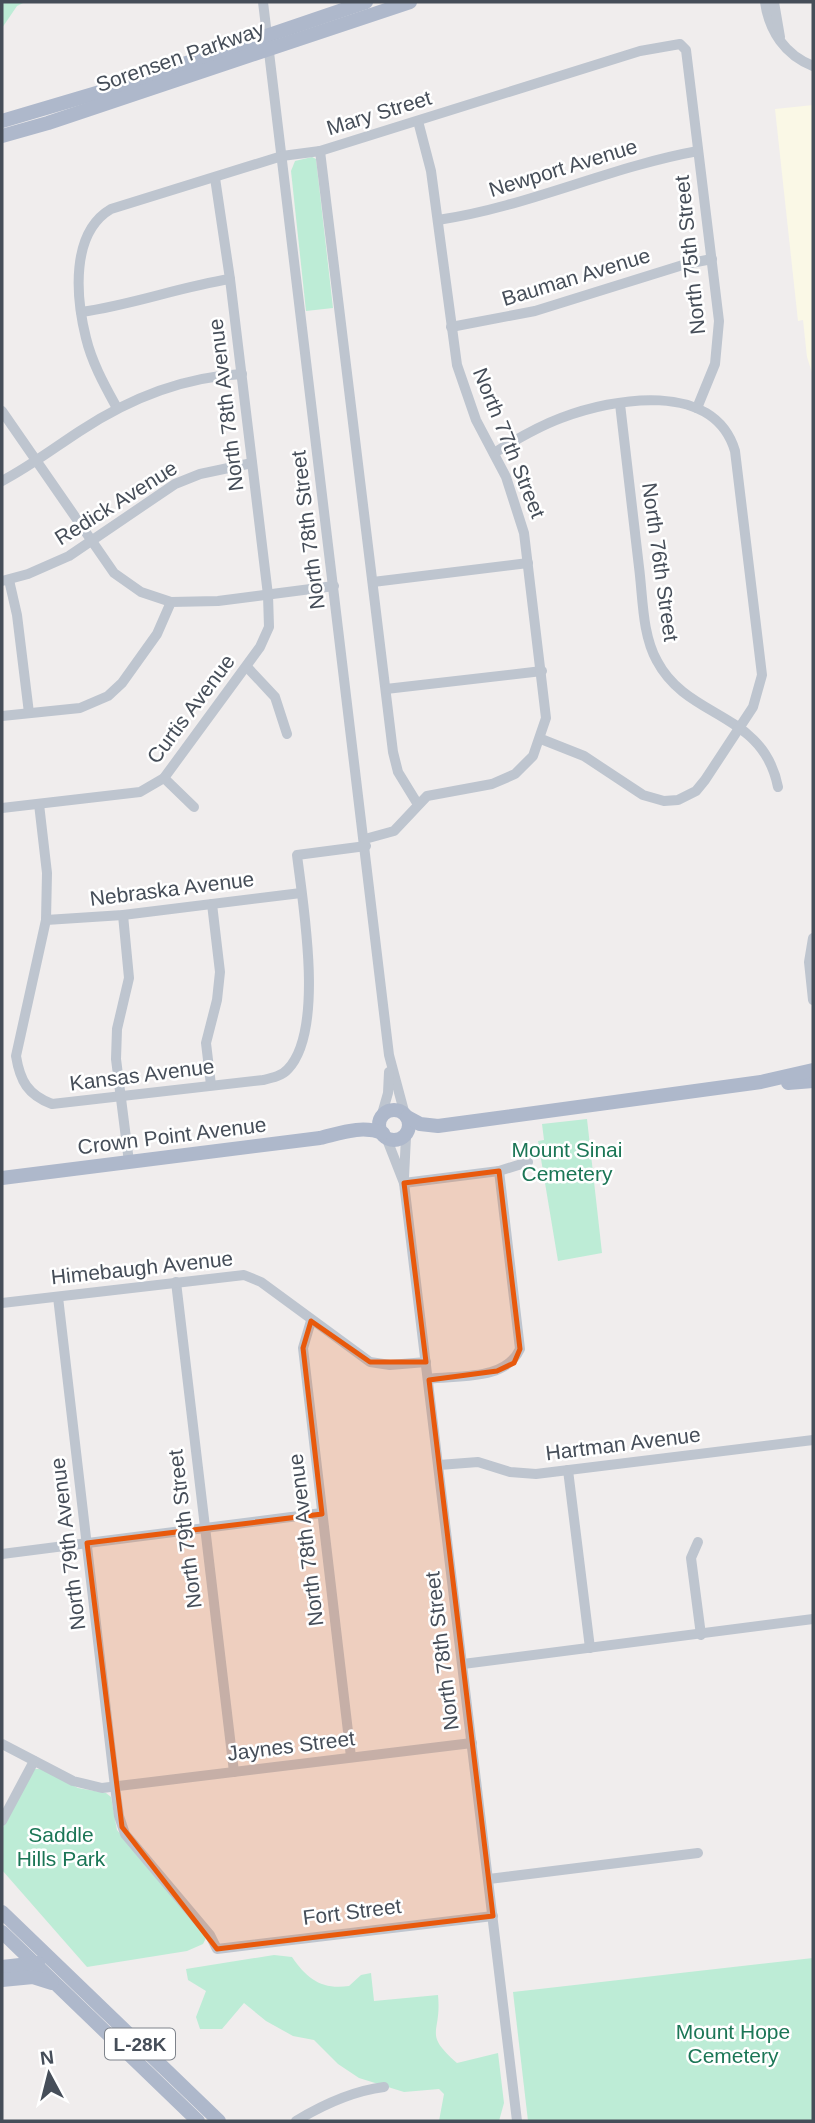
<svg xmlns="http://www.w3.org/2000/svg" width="815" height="2123" viewBox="0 0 815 2123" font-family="Arial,sans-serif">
	<rect width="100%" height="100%" fill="#f0eded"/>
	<path fill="#faf8e6" d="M813,105V376L807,357L803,320L798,321L775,109Z"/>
	<g fill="#bdecd6">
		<path d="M2,2H25L17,6L2,28Z"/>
		<path d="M312,157L316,159L333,308L306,311L291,171L295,161Z"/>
		<path d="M587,1119L602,1253L558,1261L538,1141L544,1140L542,1124Z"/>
		<path d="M34,1769H41L78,1788L106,1793L111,1797L117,1830L206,1938L203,1944L187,1951L87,1967L2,1870V1829Z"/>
		<path d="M274,1955L292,1957C307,1979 322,1990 349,1986L361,1975L371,1973L374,2001L438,1995C442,2035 422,2032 457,2063L498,2053L504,2103L499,2121H439L444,2094L439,2089L404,2092L359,2078L338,2064L314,2040L293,2036L266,2021L244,2003L222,2029H200L196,2017L206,1991L188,1980L186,1969Z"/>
		<path d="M813,1958V2121H528L513,1992Z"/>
	</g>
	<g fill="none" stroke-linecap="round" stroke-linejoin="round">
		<g stroke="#bec5cf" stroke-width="10">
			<path d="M263,2L389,1055L405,1115"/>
			<path d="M765,2C769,31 785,55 813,66"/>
			<path d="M774,2L780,37"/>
			<path d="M320,151L393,752L398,772L417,803"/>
			<path d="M438,220C527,207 609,167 698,151"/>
			<path d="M81,312C132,305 179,287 230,279"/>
			<path d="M451,327L535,311L686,264L712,259"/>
			<path d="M620,404C626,458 633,513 639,567C643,598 642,634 657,661C688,720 763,711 778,787"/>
			<path d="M117,408C105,386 92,363 86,338C76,298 70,233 111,209L282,156L320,151L640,51L680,44L686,50L719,321L715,364L697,408"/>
			<path d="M2,411L114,573L141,592L171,602"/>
			<path d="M494,453C515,440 537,427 561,418C613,398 714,380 735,451L762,675L753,707L705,780L696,791L678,800L664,801L643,795L584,756L541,739"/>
			<path d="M2,481C29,467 54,448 80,431C130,398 182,377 242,374"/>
			<path d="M9,580L17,615L29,713"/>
			<path d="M2,581L28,574L69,556L175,484L200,474L252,463"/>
			<path d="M373,582L528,563"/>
			<path d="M247,667L275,697L287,734"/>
			<path d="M386,689L542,671"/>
			<path d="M2,716L80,708L108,696L122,683L157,634L171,602L218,601L334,586"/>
			<path d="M164,778L194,807"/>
			<path d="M39,804L47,873L46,920L16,1056C20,1081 28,1095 52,1104L263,1080C272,1078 282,1076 288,1069C325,1030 303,905 297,855L366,846"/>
			<path d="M2,808L140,792L164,778L260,647L269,627L268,595L230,279L215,178"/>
			<path d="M365,839L394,831L427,796L492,784L515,774L533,756L546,718L524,533L506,477L476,420L457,365L431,171L418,121"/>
			<path d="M123,915L129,978L117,1029L116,1059L129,1162"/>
			<path d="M46,920L123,915L301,893"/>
			<path d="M813,938L809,962L813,1000"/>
			<path d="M211,1085L206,1043L217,1000L220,972L212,904"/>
			<path d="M382,1114L388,1093L389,1072"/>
			<path d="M386,1137L404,1183L517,2121"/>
			<path d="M404,1177L406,1137"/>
			<path d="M404,1183L499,1171L528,1162"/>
			<path d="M176,1282L234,1772"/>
			<path d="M58,1297L115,1787L119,1816L125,1834L210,1935L217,1949L493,1916"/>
			<path d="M2,1303L244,1275L261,1282L370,1362L390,1365L426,1362"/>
			<path d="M311,1321L303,1348L351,1757"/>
			<path d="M428,1379C459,1375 505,1381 520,1349L499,1171"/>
			<path d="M439,1465L478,1462L510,1472L536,1474L813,1440"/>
			<path d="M568,1470L590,1648"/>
			<path d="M698,1542L691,1558L701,1635"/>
			<path d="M2,1554L322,1513"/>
			<path d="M463,1664L813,1619"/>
			<path d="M2,1744L73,1781L102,1788L472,1743"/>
			<path d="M2,1821L34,1761"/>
			<path d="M489,1879L698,1853"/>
			<path d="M296,2121C324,2104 352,2091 384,2087"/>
		</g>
		<g stroke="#aeb8cb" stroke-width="14">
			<path d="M2,121L110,89L366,2"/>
			<path d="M2,136L48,123L410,2"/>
			<path d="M788,1083L813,1081"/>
			<circle cx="394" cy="1125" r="15"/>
			<path d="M407,1117L420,1124L438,1126L761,1082L813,1070"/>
			<path d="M2,1178L320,1138C341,1133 361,1125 383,1133"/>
			<path d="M2,1912L219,2121"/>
			<path d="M2,1932L198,2121"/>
			<path d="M2,1967L38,1963"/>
			<path d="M2,1980L33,1977L52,1983"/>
		</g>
	</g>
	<path fill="#e8590c" fill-opacity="0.2" stroke="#e8590c" stroke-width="5" stroke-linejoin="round" d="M499,1171L520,1349L514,1363L497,1371L429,1380L493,1916L217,1949L122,1827L87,1543L322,1514L303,1348L311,1321L370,1362H426L404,1183Z"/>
	<g text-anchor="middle" stroke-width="5" stroke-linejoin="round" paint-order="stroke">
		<rect fill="#fff" stroke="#7e838b" stroke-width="2" x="105" y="2028.5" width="70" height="31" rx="5"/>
		<g font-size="19" font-weight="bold" fill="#464e59">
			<text x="140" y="2051">L-28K</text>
		</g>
		<g font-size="21" fill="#464e59" stroke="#fff">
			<text transform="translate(180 57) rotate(-19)" y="7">Sorensen Parkway</text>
			<text transform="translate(379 113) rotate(-17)" y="7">Mary Street</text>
			<text transform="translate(563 168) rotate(-17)" y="7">Newport Avenue</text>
			<text transform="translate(690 255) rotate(-96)" y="7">North 75th Street</text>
			<text transform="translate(576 277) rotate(-17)" y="7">Bauman Avenue</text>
			<text transform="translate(226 405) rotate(-97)" y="7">North 78th Avenue</text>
			<text transform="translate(509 443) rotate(68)" y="7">North 77th Street</text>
			<text transform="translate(116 503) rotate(-32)" y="7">Redick Avenue</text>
			<text transform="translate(308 530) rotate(-97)" y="7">North 78th Street</text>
			<text transform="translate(660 562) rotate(82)" y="7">North 76th Street</text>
			<text transform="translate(191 709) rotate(-53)" y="7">Curtis Avenue</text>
			<text transform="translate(172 889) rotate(-7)" y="7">Nebraska Avenue</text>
			<text transform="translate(142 1075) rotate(-7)" y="7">Kansas Avenue</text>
			<text transform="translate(172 1136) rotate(-7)" y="7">Crown Point Avenue</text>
			<text transform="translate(142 1268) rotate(-6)" y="7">Himebaugh Avenue</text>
			<text transform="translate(623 1444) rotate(-7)" y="7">Hartman Avenue</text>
			<text transform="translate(185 1529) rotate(-97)" y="7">North 79th Street</text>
			<text transform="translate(306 1540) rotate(-97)" y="7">North 78th Avenue</text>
			<text transform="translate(68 1544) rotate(-97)" y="7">North 79th Avenue</text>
			<text transform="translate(442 1651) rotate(-97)" y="7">North 78th Street</text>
			<text transform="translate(291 1746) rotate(-7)" y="7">Jaynes Street</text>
			<text transform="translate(352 1912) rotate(-7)" y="7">Fort Street</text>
		</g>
		<g font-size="21" fill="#1b7656" stroke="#fff">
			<text x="567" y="1157">Mount Sinai<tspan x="567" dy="24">Cemetery</tspan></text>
			<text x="61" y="1842">Saddle<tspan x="61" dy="24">Hills Park</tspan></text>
			<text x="733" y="2039">Mount Hope<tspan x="733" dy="24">Cemetery</tspan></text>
		</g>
	</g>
	<rect width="815" height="2123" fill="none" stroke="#464e59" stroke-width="7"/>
	<g transform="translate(49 2074) rotate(353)" stroke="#ffffff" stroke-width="5" paint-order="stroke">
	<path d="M0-5L12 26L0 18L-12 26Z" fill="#464e59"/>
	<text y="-10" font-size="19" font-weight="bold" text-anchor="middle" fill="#464e59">N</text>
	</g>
</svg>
